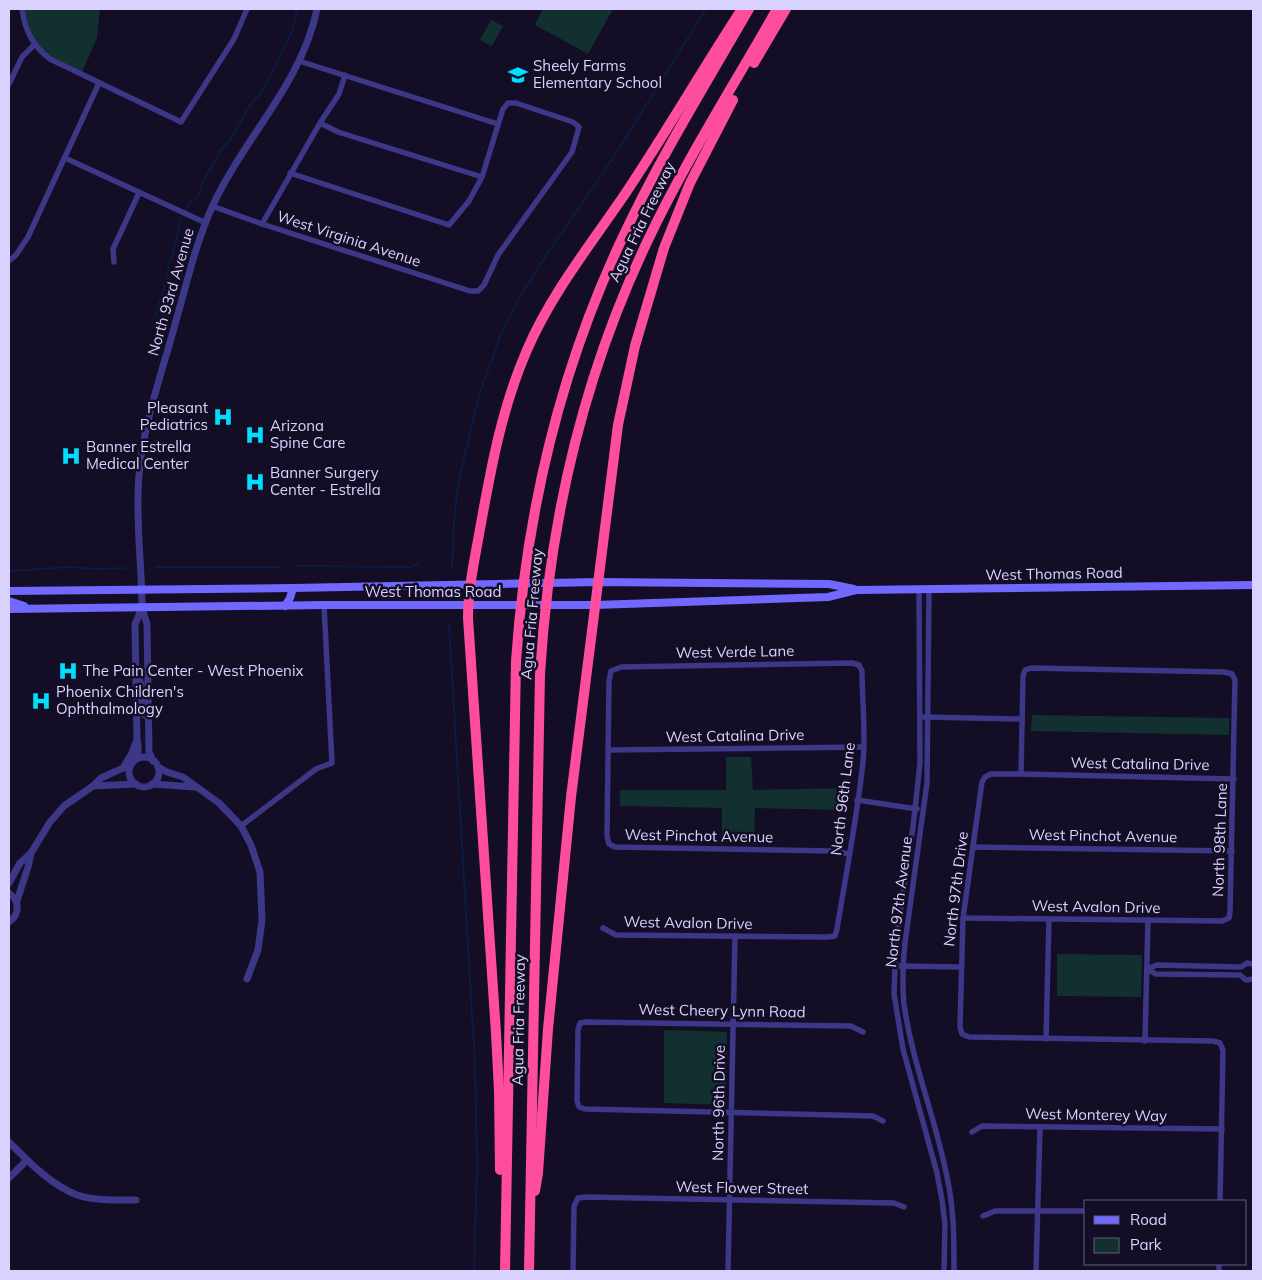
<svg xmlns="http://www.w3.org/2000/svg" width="1262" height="1280" viewBox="0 0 1262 1280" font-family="Mulish,sans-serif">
	<rect width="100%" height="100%" fill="#130e25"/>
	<g fill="#11302f">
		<path d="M22,9H100L97,38L81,75L57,63L34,45Z"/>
		<path d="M543,9H613L588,54L535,25Z"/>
		<path d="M491,20L503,26L492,46L480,40Z"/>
		<path d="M1032,715L1229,718V735L1031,731Z"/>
		<path d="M726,757H751L753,790L851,788L847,810L755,808L754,843L722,842V808L620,806V790H726Z"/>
		<path d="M1057,954L1142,955L1141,997L1057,996Z"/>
		<path d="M664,1030L727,1032L726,1105L664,1103Z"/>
	</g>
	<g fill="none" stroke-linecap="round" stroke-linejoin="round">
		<g stroke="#081c44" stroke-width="2">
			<path d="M155,317L167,279L169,264L173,254L181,218L190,203L197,197L207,174L221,150L231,139L247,110L253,101L260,94L274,69L292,31L297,9"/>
			<path d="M298,566L411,567L420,562"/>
			<path d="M155,567H280"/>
			<path d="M452,568L454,519L459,479L480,392L503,329L520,297L539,266L615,155L706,9"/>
			<path d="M9,571L70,567L95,569L125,568"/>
			<path d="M449,625L475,1064L477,1165L474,1271"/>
		</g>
		<g stroke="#3c3786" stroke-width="5.5">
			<path d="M22,9C25,31 33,46 50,59L181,122L234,39L247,9"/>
			<path d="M299,61L498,124"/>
			<path d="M9,84L22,57L34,45"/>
			<path d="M320,123L338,132L482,177"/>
			<path d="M65,158L206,223"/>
			<path d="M212,206L262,224L470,291H478L484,285L498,255L572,152L579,127L573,122L516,103H508L503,109L482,177L469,201L449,225L290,173"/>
			<path d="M262,224L320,123L339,94L345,75"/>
			<path d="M9,261L16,255L28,237L99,83"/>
			<path d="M114,262L113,249L139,193"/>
			<path d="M919,590L920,763L913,827L896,939L894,994L903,1049L937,1173L942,1200L945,1224L944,1271"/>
			<path d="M929,590L927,783L905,943C903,963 902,984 904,1004C912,1063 936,1119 947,1177C954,1208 954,1239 954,1271"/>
			<path d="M924,717L1022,719"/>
			<path d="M608,750L863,747"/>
			<path d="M857,800L917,809"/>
			<path d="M241,826L316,769L332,763L324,605"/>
			<path d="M973,847L1232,851"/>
			<path d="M963,918L1222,921L1229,918L1230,912L1235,680L1232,674L1224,672L1031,668L1025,670L1023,676L1021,774"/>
			<path d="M603,928L616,935L827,937L835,936L837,929C846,874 857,818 863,762C866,734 862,700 862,671L859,665L852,663L621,667L611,671L609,681L607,836L609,844L615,847L833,851L849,854"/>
			<path d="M899,966L961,967"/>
			<path d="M1147,969L1156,974L1240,975L1246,980L1253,979"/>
			<path d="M1147,969L1157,965L1241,967L1247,963L1253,964"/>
			<path d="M863,1032L851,1026L586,1022L580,1023L578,1030L577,1101L579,1107L585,1109L873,1116L883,1121"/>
			<path d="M1046,1039L1049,919"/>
			<path d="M1145,1041L1148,920"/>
			<path d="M972,1132L982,1126L1222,1129"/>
			<path d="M1220,1201L1223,1050L1220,1043L1213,1041L969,1037L962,1034L960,1027L963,918L982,782L985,777L991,774H1021L1234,779"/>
			<path d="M983,1216L995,1211H1086"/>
			<path d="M573,1271L574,1206L578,1198L586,1197L894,1203L904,1207"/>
			<path d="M728,1271L735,936"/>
			<path d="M1036,1271L1040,1127"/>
			<path d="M1219,1271V1264"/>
		</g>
		<g stroke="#3c3786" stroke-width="7">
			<path d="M138,675L141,685L143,714L149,717"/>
			<circle cx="144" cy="772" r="15"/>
			<path d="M135,760C139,753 139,747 137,739L135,624L142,608"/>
			<path d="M153,761L149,752L147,624L142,608C142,564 135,519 139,475C143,425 161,376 174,328C186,287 195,244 213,205C244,138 302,83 317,9"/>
			<path d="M158,767L167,772L183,777L219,803L241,826L251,845L260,872L262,920L258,950L247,979"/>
			<path d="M123,768L132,753L136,742"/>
			<path d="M152,784L195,787"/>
			<path d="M93,786L136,784"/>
			<path d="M9,883L20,863L31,853L50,822L64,806L93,786L101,778L132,764"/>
			<path d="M9,893C20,901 20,914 9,922"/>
			<path d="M17,901L28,867L31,853"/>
			<path d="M9,1142C28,1161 51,1185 77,1195C95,1201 117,1200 136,1200"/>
			<path d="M9,1178L27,1160"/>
		</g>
		<g stroke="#7169ff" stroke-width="8">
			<path d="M9,591L293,588L598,582L829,584L854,589"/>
			<path d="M9,601L24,606"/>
			<path d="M285,606L290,598L293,588"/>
			<path d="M9,609L324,605H595L828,597L856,590L1253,585"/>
		</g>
		<g stroke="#ff4d9e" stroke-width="10">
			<path d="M754,63L786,9"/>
			<path d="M500,1170L499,1091L496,1033L468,618C468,588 475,558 480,529C491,468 502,407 527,350C551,294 591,244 625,194C665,134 701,72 740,12"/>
			<path d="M535,1191L538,1173L548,1029L571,797L618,425L635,346L664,248L690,183L733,100"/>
			<path d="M505,1271L516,661C526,516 559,373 621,241C658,161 705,85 749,9"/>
			<path d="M529,1271L540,674C549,523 583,376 648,240C686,160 734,85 777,9"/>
		</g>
	</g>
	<defs>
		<symbol id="school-bare" viewBox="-9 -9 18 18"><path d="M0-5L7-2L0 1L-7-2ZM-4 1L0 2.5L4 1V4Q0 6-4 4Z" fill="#00ddfd" stroke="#130e25" stroke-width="2.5" paint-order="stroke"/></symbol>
		<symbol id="hospital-bare" viewBox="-9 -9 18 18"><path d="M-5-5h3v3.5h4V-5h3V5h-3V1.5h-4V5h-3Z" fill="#00ddfd" stroke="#130e25" stroke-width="2.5" paint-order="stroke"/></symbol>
	</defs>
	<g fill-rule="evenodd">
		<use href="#school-bare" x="504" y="61" width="28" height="28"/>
		<use href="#hospital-bare" x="209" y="403" width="28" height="28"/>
		<use href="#hospital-bare" x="241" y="421" width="28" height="28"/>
		<use href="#hospital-bare" x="57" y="442" width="28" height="28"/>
		<use href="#hospital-bare" x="241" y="468" width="28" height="28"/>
		<use href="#hospital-bare" x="54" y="657" width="28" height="28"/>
		<use href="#hospital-bare" x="27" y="687" width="28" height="28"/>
	</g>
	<g text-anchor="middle" stroke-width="5" stroke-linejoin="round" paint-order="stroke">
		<g font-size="15" fill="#d9d2ff" stroke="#130e25" text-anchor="start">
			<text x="533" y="71">Sheely Farms<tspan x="533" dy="17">Elementary School</tspan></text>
			<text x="208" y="413" text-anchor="end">Pleasant<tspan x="208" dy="17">Pediatrics</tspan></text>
			<text x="270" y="431">Arizona<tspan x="270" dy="17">Spine Care</tspan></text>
			<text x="86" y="452">Banner Estrella<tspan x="86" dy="17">Medical Center</tspan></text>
			<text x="270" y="478">Banner Surgery<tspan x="270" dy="17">Center - Estrella</tspan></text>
			<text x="83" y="676">The Pain Center - West Phoenix</text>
			<text x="56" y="697">Phoenix Children's<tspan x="56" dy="17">Ophthalmology</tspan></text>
		</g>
		<g font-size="15" fill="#d9d2ff" stroke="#130e25">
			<text transform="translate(642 222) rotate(-64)" y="5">Agua Fria Freeway</text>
			<text transform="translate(349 239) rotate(18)" y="5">West Virginia Avenue</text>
			<text transform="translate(171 292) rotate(-74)" y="5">North 93rd Avenue</text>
			<text transform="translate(1054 574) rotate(-1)" y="5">West Thomas Road</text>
			<text x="433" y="597">West Thomas Road</text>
			<text transform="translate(532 614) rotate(-85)" y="5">Agua Fria Freeway</text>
			<text transform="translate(735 652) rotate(-1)" y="5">West Verde Lane</text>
			<text transform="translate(735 736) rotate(-1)" y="5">West Catalina Drive</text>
			<text transform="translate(1140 764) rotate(1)" y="5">West Catalina Drive</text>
			<text transform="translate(843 799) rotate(-83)" y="5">North 96th Lane</text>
			<text transform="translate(699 836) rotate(1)" y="5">West Pinchot Avenue</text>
			<text transform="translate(1103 836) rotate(1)" y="5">West Pinchot Avenue</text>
			<text transform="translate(1220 840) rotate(-88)" y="5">North 98th Lane</text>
			<text transform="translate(956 889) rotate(-83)" y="5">North 97th Drive</text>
			<text transform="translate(899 902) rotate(-83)" y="5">North 97th Avenue</text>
			<text transform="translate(1096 907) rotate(1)" y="5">West Avalon Drive</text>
			<text transform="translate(688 923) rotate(1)" y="5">West Avalon Drive</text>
			<text transform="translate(722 1011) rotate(1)" y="5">West Cheery Lynn Road</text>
			<text transform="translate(519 1020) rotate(-89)" y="5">Agua Fria Freeway</text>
			<text transform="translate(719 1103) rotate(-89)" y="5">North 96th Drive</text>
			<text transform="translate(1096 1115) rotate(1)" y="5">West Monterey Way</text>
			<text transform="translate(742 1188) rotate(1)" y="5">West Flower Street</text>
		</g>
	</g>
	<rect width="1262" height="1280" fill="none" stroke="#d9d2ff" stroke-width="20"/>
	<rect x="1084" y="1200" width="162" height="65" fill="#130e25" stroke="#625c7c"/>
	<rect x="1094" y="1216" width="25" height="8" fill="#7169ff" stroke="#625c7c"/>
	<text x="1130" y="1225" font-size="15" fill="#d9d2ff">Road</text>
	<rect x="1094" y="1238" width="25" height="15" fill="#11302f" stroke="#625c7c"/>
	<text x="1130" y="1250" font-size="15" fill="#d9d2ff">Park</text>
</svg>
